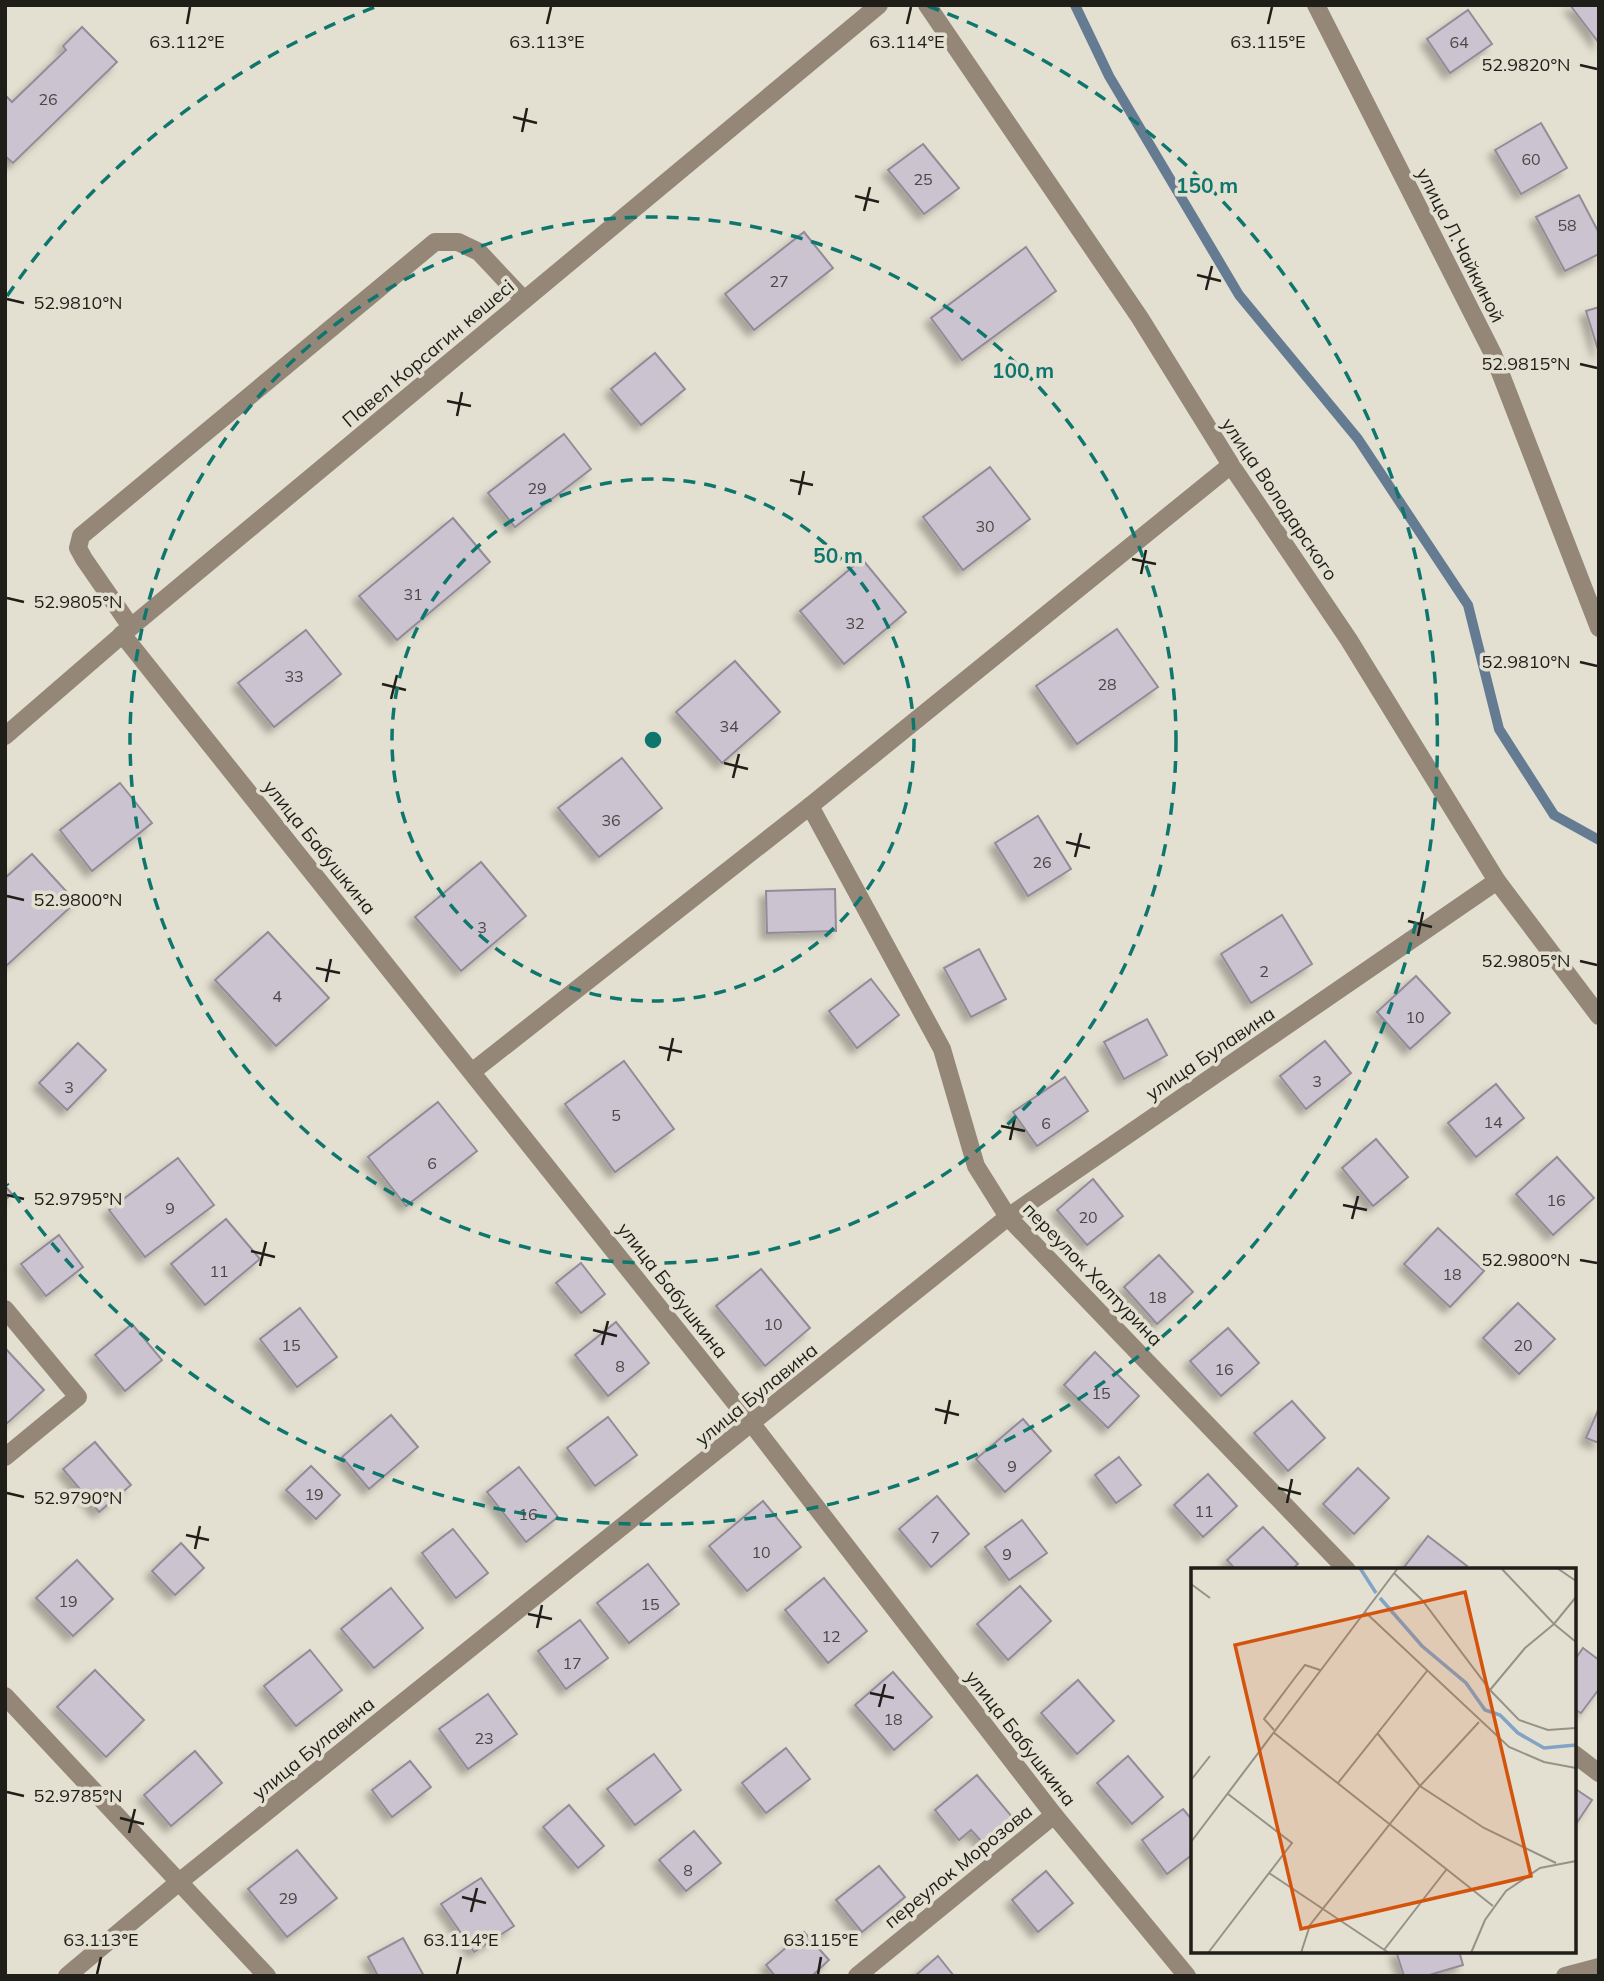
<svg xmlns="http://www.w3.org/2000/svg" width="1604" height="1981" viewBox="0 0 1604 1981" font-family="Mulish,sans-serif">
	<defs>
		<filter id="shadow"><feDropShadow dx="-6" dy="6" stdDeviation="3.5" flood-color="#0004"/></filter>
	</defs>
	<rect width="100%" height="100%" fill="#e3e0d1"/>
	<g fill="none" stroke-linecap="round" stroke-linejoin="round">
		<path stroke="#647b91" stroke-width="10" d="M1075,5L1109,76L1239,295L1358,439L1468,605L1499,729L1554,815L1599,840"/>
	</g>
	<g fill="#cbc3d0" stroke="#938b97" stroke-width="2" filter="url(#shadow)">
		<path d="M1570,5H1599V43Z"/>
		<path d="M1468,10L1492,44L1450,73L1427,39Z"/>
		<path d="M82,27L117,62L13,163L5,156V95L12,102L66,50L63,46Z"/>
		<path d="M1541,123L1567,168L1521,194L1495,150Z"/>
		<path d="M923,144L959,188L924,214L888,170Z"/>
		<path d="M1579,195L1599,233V254L1565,271L1536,217Z"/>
		<path d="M804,232L833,268L754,330L725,294Z"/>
		<path d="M1026,247L1056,291L962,360L931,318Z"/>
		<path d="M1599,307V353L1586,311Z"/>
		<path d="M655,353L685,389L641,425L611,389Z"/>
		<path d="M564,434L591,469L515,527L488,493Z"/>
		<path d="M990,467L1030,519L963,570L923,517Z"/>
		<path d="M453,518L490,562L397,640L359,596Z"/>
		<path d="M862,559L906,612L844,664L800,611Z"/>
		<path d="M1117,629L1158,687L1077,744L1036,686Z"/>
		<path d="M306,630L341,674L274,727L238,683Z"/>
		<path d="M735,661L780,712L722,763L676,712Z"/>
		<path d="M622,758L662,808L599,857L558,808Z"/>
		<path d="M120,783L152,823L92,871L60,830Z"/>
		<path d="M1038,816L1071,869L1028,896L995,843Z"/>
		<path d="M32,854L76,902L5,967V878Z"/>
		<path d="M481,862L526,916L461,971L415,917Z"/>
		<path d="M835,889L836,931L767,933L766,891Z"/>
		<path d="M1282,915L1312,964L1251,1003L1221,954Z"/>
		<path d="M268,932L329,998L276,1046L215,980Z"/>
		<path d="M979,949L1006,999L971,1017L944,968Z"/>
		<path d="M1416,976L1450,1013L1410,1049L1377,1012Z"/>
		<path d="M871,979L899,1015L857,1048L829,1011Z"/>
		<path d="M1147,1019L1167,1055L1124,1079L1104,1042Z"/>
		<path d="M1325,1041L1351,1073L1306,1109L1280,1076Z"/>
		<path d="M78,1043L106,1070L67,1110L39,1083Z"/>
		<path d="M624,1061L674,1129L615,1172L565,1104Z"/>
		<path d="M1065,1077L1088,1111L1037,1146L1013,1112Z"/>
		<path d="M1496,1084L1524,1118L1476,1157L1448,1123Z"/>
		<path d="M438,1102L477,1151L406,1206L368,1157Z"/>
		<path d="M1376,1139L1408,1177L1373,1206L1342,1168Z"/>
		<path d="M1557,1157L1594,1198L1553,1235L1516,1194Z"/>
		<path d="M178,1158L214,1205L145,1257L109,1210Z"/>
		<path d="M1093,1179L1123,1216L1087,1245L1057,1210Z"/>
		<path d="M5,1186L12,1194L5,1200Z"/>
		<path d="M226,1219L260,1259L205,1305L171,1264Z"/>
		<path d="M1438,1228L1484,1271L1450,1307L1404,1264Z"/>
		<path d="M59,1235L83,1267L46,1296L21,1264Z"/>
		<path d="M1159,1255L1193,1292L1157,1324L1124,1287Z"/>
		<path d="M581,1263L605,1294L581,1313L556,1283Z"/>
		<path d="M761,1269L810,1328L765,1366L716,1306Z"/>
		<path d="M1518,1303L1555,1339L1519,1374L1483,1338Z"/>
		<path d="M300,1308L337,1357L297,1387L260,1339Z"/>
		<path d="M616,1322L649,1363L608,1396L575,1355Z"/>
		<path d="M132,1324L162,1360L125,1391L95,1355Z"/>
		<path d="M1228,1328L1259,1363L1221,1396L1190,1361Z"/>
		<path d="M5,1348L44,1390L5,1425Z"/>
		<path d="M1095,1352L1139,1396L1108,1428L1064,1385Z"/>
		<path d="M1292,1401L1325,1438L1288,1471L1254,1433Z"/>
		<path d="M1599,1408V1443L1586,1438Z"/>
		<path d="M391,1415L418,1447L369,1489L342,1457Z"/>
		<path d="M608,1417L637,1455L595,1486L567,1448Z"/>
		<path d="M1023,1419L1051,1451L1005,1492L976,1459Z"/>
		<path d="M95,1442L131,1485L99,1512L63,1469Z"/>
		<path d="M1119,1457L1141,1485L1116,1503L1095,1475Z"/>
		<path d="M311,1466L340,1495L316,1519L286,1490Z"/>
		<path d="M519,1467L558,1517L526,1542L487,1492Z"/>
		<path d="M1358,1468L1389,1498L1354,1534L1323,1504Z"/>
		<path d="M1208,1474L1237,1506L1203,1537L1174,1505Z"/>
		<path d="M937,1496L969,1534L931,1567L899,1529Z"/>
		<path d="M763,1501L801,1547L747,1591L709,1546Z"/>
		<path d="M1022,1520L1047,1553L1009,1580L985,1547Z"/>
		<path d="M1263,1527L1298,1564L1291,1570H1236L1227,1560Z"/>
		<path d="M453,1529L488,1573L456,1598L422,1553Z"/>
		<path d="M1428,1536L1467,1566L1464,1570H1402Z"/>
		<path d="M181,1543L204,1568L175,1595L152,1571Z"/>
		<path d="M77,1560L113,1599L73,1636L36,1598Z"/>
		<path d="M648,1564L679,1604L629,1643L597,1603Z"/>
		<path d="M824,1578L867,1631L828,1663L785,1610Z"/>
		<path d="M1020,1586L1051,1621L1008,1660L977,1624Z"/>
		<path d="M391,1588L423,1628L374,1668L341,1629Z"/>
		<path d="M580,1620L608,1658L566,1689L538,1651Z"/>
		<path d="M1583,1648L1599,1660V1689L1581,1713L1574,1709V1661Z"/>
		<path d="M310,1650L342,1690L296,1726L264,1686Z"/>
		<path d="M95,1670L144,1720L106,1757L57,1707Z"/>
		<path d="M893,1672L932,1717L894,1750L855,1705Z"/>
		<path d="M1078,1680L1114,1721L1077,1754L1041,1713Z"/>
		<path d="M488,1694L517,1734L468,1769L439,1729Z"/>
		<path d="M786,1748L810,1779L766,1813L742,1783Z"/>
		<path d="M195,1751L222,1783L171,1826L144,1795Z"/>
		<path d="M654,1754L681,1790L635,1825L607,1789Z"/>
		<path d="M1128,1756L1163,1797L1132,1824L1097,1783Z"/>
		<path d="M410,1761L431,1787L392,1817L372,1790Z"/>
		<path d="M977,1775L1013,1818L983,1843L971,1830L959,1840L935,1810Z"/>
		<path d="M1574,1788L1592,1800L1574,1827Z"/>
		<path d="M569,1805L604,1846L578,1868L543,1827Z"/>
		<path d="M1183,1809L1193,1821V1854L1167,1874L1142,1840Z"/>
		<path d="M694,1831L721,1863L686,1891L659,1860Z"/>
		<path d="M297,1850L337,1898L287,1937L248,1889Z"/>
		<path d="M879,1866L905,1897L862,1932L836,1900Z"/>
		<path d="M1046,1871L1073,1903L1038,1932L1012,1900Z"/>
		<path d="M481,1878L514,1926L474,1952L441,1904Z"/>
		<path d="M804,1932L829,1960L812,1976H775L766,1965Z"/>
		<path d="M403,1938L424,1976H378L368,1957Z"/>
		<path d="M1396,1951H1459L1463,1965L1426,1976H1404Z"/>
		<path d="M938,1956L954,1976H915Z"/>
	</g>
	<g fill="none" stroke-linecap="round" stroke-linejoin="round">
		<g stroke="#948777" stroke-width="18">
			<path d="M927,5L1140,318L1231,465L1349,640L1497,881L1599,1016"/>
			<path d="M1316,5L1493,354L1599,628"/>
			<path d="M131,627L84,559L78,548L81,536L435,242H458L479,252L524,300"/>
			<path d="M122,634L752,1424L1054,1815L1187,1976"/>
			<path d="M5,736L131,627L879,5"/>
			<path d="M810,806L942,1049L976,1166L1008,1217L1347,1570"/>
			<path d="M473,1071L810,806L1231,465"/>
			<path d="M5,1309L78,1397L5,1457"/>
			<path d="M5,1696L267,1976"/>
			<path d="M1574,1754L1599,1773"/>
			<path d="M67,1976L179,1882L1008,1217L1497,881"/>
			<path d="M857,1976L1054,1815"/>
			<path d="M1565,1976L1599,1967"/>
		</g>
	</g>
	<path fill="none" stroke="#1f1e19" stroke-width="2.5" d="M187,24L190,7M547,24L551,7M907,24L911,7M1268,24L1272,7M1580,65L1597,69M513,117L537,123M522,132L527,108M855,196L879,202M864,211L870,187M1197,275L1221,281M1206,290L1212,266M7,299L24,303M1580,364L1597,368M447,401L471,406M457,416L462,392M790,480L813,485M799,495L804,471M1132,559L1156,564M1141,574L1146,550M7,598L24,602M1580,662L1597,666M382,684L406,690M391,699L397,675M724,763L748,769M733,778L739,754M1066,842L1090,848M1075,857L1081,833M7,896L24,900M1408,921L1432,927M1418,936L1423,912M1580,961L1597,965M316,968L340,973M326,982L331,959M659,1047L682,1052M668,1061L673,1038M1001,1126L1025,1131M1010,1140L1015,1117M7,1195L24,1199M1343,1205L1367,1210M1352,1219L1358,1196M251,1251L275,1257M1580,1260L1597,1263M260,1266L266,1242M593,1330L617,1336M602,1345L608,1321M935,1409L959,1415M945,1424L950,1400M1278,1488L1301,1494M7,1493L24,1497M1287,1503L1292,1479M186,1535L209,1540M195,1549L200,1526M528,1614L552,1619M537,1628L542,1605M870,1693L894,1698M879,1707L885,1684M7,1792L24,1796M120,1818L144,1824M129,1833L135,1809M462,1897L486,1903M471,1912L477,1888M97,1974L101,1957M457,1974L461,1957M818,1974L821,1957"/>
	<g fill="none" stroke="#0f766e" stroke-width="3.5" stroke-dasharray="12 9">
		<circle cx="653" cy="740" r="261"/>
		<circle cx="653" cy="740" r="523"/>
		<path d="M7 296A784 784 0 0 1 378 6M928 6A784 784 0 1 1 7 1184"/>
	</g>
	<g text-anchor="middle" stroke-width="7" stroke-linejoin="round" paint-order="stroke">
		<g font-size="16" fill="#4a4747">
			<text x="1459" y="48">64</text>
			<text x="48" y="105">26</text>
			<text x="1531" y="165">60</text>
			<text x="923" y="185">25</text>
			<text x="1567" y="231">58</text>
			<text x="779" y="287">27</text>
			<text x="537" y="494">29</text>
			<text x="985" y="532">30</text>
			<text x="413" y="600">31</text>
			<text x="855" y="629">32</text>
			<text x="294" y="682">33</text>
			<text x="1107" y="690">28</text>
			<text x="729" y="732">34</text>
			<text x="611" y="826">36</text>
			<text x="1042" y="868">26</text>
			<text x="482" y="933">3</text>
			<text x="1264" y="977">2</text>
			<text x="277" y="1002">4</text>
			<text x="1415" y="1023">10</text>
			<text x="1317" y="1087">3</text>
			<text x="69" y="1093">3</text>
			<text x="616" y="1121">5</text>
			<text x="1493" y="1128">14</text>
			<text x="1046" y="1129">6</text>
			<text x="432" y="1169">6</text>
			<text x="1556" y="1206">16</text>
			<text x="170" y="1214">9</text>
			<text x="1088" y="1223">20</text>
			<text x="219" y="1277">11</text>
			<text x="1452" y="1280">18</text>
			<text x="1157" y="1303">18</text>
			<text x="773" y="1330">10</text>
			<text x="291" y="1351">15</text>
			<text x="1523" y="1351">20</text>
			<text x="620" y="1372">8</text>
			<text x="1224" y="1375">16</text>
			<text x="1101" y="1399">15</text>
			<text x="1012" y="1472">9</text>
			<text x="314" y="1500">19</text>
			<text x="1204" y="1517">11</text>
			<text x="528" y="1520">16</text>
			<text x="935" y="1543">7</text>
			<text x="761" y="1558">10</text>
			<text x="1007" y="1560">9</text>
			<text x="68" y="1607">19</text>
			<text x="650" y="1610">15</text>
			<text x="831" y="1642">12</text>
			<text x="572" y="1669">17</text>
			<text x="893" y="1725">18</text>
			<text x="484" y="1744">23</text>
			<text x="688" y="1876">8</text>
			<text x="288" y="1904">29</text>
		</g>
		<g font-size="19" fill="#1f1e19" stroke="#e3e0d1">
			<text transform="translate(1461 245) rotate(63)" y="7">улица Л.Чайкиной</text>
			<text transform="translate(428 353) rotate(-40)" y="7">Павел Корсагин көшесі</text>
			<text transform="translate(1280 499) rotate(56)" y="7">улица Володарского</text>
			<text transform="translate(320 847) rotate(51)" y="7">улица Бабушкина</text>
			<text transform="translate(1210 1053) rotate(-34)" y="7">улица Булавина</text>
			<text transform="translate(1093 1274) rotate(46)" y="7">переулок Халтурина</text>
			<text transform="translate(673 1290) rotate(52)" y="7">улица Бабушкина</text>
			<text transform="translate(756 1394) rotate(-39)" y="7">улица Булавина</text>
			<text transform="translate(1021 1738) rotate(52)" y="7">улица Бабушкина</text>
			<text transform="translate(313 1748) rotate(-39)" y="7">улица Булавина</text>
			<text transform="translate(958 1866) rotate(-39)" y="7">переулок Морозова</text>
		</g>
	</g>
	<g transform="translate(1191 1568)">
		<rect width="385" height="385" fill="#e3e0d1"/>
		<path fill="none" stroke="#82a3c5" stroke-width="3.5" d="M169,0L185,25M189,30L231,78L275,115L294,142L309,147L327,165L353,180L385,177"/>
		<path fill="none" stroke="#959287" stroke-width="2" d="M310,0L363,56L385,29M366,0L385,13M203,5L231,32L299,122L328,152L357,162L385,160M0,16L19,30M174,44L318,179L353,194L385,200M299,122L334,80L363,56L385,74M83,162L73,151L103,111L114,97L129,102M82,164L302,338M187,166L229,218L293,260L365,295M0,212L19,188M147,215L236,103M0,274L207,0M78,305L198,385M193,382L255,302M17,385L101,275L37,226M110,385L119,357L229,218L288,154M280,385L294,352L315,323L349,300L385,293"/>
		<path fill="#d4530d" fill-opacity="0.15" stroke="#d4530d" stroke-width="3.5" d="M274,24L340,308L110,361L44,77Z"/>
		<rect width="385" height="385" fill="none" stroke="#1f1e19" stroke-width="3.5"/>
	</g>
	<g font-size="18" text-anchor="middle" fill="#1f1e19" stroke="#e3e0d1" stroke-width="7" stroke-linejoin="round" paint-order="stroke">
		<text x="547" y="48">63.113°E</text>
		<text x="907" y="48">63.114°E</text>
		<text x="1268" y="48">63.115°E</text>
		<text x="187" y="48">63.112°E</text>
		<text x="1526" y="71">52.9820°N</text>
		<text x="78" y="309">52.9810°N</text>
		<text x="1526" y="370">52.9815°N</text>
		<text x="78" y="608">52.9805°N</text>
		<text x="1526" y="668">52.9810°N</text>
		<text x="78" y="906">52.9800°N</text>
		<text x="1526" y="967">52.9805°N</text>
		<text x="78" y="1205">52.9795°N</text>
		<text x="1526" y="1266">52.9800°N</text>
		<text x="78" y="1504">52.9790°N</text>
		<text x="78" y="1802">52.9785°N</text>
		<text x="101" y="1946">63.113°E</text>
		<text x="461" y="1946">63.114°E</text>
		<text x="821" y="1946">63.115°E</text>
	</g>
	<circle cx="653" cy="740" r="10" fill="#0f766e" stroke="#e3e0d1" stroke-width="3.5"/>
	<g font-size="21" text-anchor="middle" font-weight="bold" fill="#0f766e" stroke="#e3e0d1" stroke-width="7" stroke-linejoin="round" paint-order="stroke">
		<text x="1207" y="193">150 m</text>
		<text x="1023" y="378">100 m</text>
		<text x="838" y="563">50 m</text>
	</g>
	<rect width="1604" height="1981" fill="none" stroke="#1f1e19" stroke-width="14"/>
</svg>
